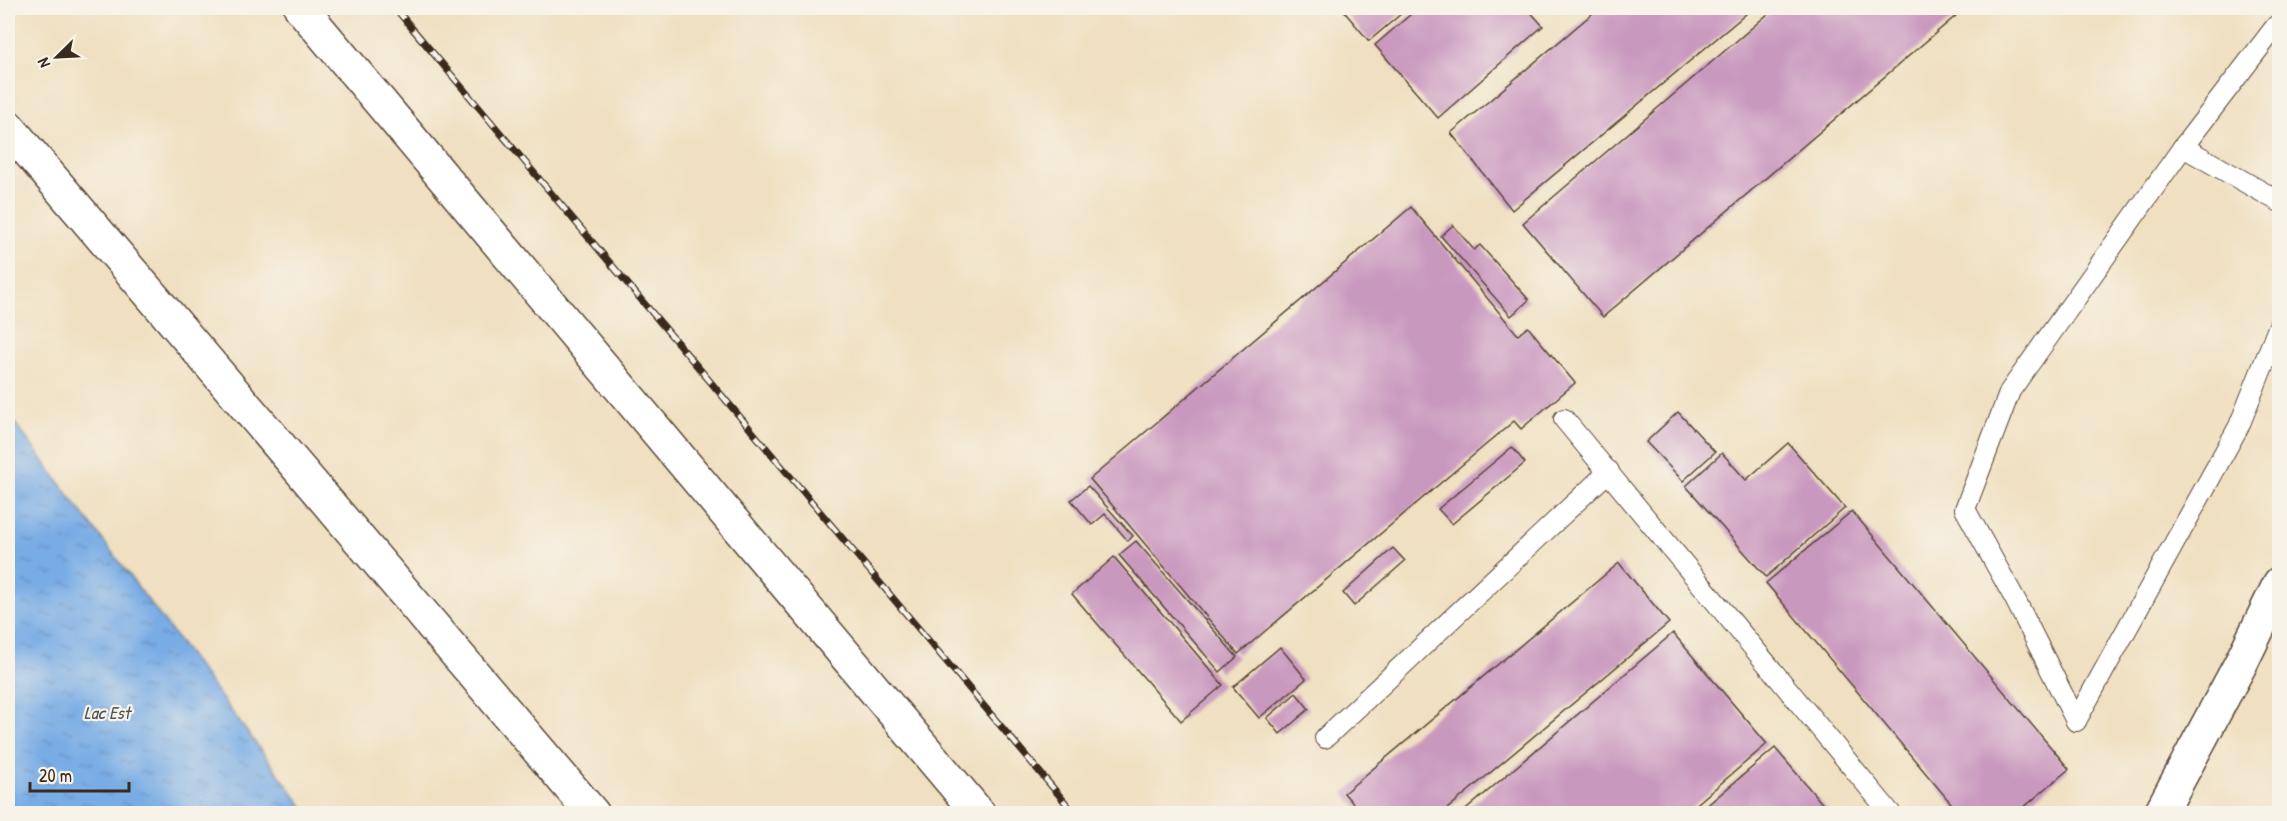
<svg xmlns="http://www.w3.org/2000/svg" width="2287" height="821" viewBox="0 0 2287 821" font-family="'Patrick Hand',sans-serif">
	<defs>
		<pattern id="water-ripples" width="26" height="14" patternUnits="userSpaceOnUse" patternTransform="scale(1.5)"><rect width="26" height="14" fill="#78ace5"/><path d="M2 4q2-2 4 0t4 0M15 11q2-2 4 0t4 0" fill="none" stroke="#648cb9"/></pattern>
	</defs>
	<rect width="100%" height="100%" fill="#f7f3e8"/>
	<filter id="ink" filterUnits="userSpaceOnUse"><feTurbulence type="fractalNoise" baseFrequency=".0167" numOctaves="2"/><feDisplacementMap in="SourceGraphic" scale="12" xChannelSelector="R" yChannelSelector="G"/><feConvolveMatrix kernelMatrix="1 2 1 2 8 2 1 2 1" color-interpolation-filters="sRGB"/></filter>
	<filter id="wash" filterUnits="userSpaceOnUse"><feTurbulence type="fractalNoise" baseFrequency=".008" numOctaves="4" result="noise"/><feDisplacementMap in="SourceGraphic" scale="24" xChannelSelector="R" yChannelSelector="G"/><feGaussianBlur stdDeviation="1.35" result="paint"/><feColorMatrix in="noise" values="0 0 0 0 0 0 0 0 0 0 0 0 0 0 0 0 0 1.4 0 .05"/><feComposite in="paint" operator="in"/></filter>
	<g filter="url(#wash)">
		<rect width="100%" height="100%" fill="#f0dfc0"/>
		<path fill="url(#water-ripples)" stroke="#5a6b82" stroke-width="1.5" d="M8,414L308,813H8Z"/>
		<g id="blocks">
			<g fill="#c998bf">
				<path d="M1341,8H1408L1369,41Z"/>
				<path d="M1418,8H1527L1543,26L1438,118L1375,45Z"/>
				<path d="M1599,8H1753L1512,210L1451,133Z"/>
				<path d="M1775,8H1965L1603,317L1523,223Z"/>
				<path d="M1411,207L1518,335L1528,327L1575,383L1521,429L1514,421L1238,654L1090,479Z"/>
				<path d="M1453,225L1474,250L1480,245L1529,300L1511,316L1441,236Z"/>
				<path d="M1678,412L1715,452L1683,481L1646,442Z"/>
				<path d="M1788,443L1845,508L1766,577L1686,486L1722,453L1746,480Z"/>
				<path d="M1512,447L1525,463L1452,524L1438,509Z"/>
				<path d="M1088,486L1133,536L1128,541L1105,514L1092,525L1071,500Z"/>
				<path d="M1852,511L2069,769L2016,814H1960L1766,583Z"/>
				<path d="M1136,541L1237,657L1220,672L1119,555Z"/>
				<path d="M1393,548L1405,561L1354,606L1343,593Z"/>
				<path d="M1114,557L1223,685L1181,721L1072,594Z"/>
				<path d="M1619,563L1669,623L1441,814H1362L1344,793Z"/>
				<path d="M1673,633L1767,744L1685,814H1461Z"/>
				<path d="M1280,647L1306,679L1259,718L1233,687Z"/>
				<path d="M1296,693L1309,709L1280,734L1267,718Z"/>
				<path d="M1775,748L1831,814H1697Z"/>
			</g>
		</g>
	</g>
	<g filter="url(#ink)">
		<use href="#blocks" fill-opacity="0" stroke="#564536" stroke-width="1.5"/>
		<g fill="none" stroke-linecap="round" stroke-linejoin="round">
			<defs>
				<g id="lane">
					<path d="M2183,147L2280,202"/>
					<path d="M1564,419L1891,814"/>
					<path d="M2076,721L2016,601L1965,509L2010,391L2183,147L2276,26H2280"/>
					<path d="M2076,721L2239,426L2280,323"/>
					<path d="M1325,738L1609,471"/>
				</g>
				<g id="street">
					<path d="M301,8L979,814"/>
					<path d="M8,127L593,814"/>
					<path d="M2160,814L2241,663L2280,583"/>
				</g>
			</defs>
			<use href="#lane" stroke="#564536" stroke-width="22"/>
			<use href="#street" stroke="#564536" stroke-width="36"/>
			<use href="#lane" stroke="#fff" stroke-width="20"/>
			<use href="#street" stroke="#fff" stroke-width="33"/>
			<defs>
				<path id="rail" d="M395,8L1075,814"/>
			</defs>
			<use href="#rail" stroke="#3b2a1e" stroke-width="7"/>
			<use href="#rail" stroke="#f7f3e8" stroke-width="4.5" stroke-dasharray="14" stroke-linecap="butt"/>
		</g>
	</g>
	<g text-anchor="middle" stroke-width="4.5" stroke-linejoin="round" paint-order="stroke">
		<g font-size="18" font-style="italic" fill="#4d515a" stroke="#f7f3e8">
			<text x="107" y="719">Lac Est</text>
		</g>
	</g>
	<rect width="2287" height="821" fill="none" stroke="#f7f3e8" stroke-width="30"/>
	<g transform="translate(57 57) rotate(246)" stroke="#f7f3e8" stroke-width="4.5" paint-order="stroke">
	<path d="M0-4.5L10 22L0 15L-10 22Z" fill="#3b2a1e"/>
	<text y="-9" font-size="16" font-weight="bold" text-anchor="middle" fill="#3b2a1e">N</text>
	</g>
	<path d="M30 782v9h99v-9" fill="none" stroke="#3b2a1e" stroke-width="3"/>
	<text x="39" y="782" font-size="18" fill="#3b2a1e" stroke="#f7f3e8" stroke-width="4.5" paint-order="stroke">20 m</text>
</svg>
